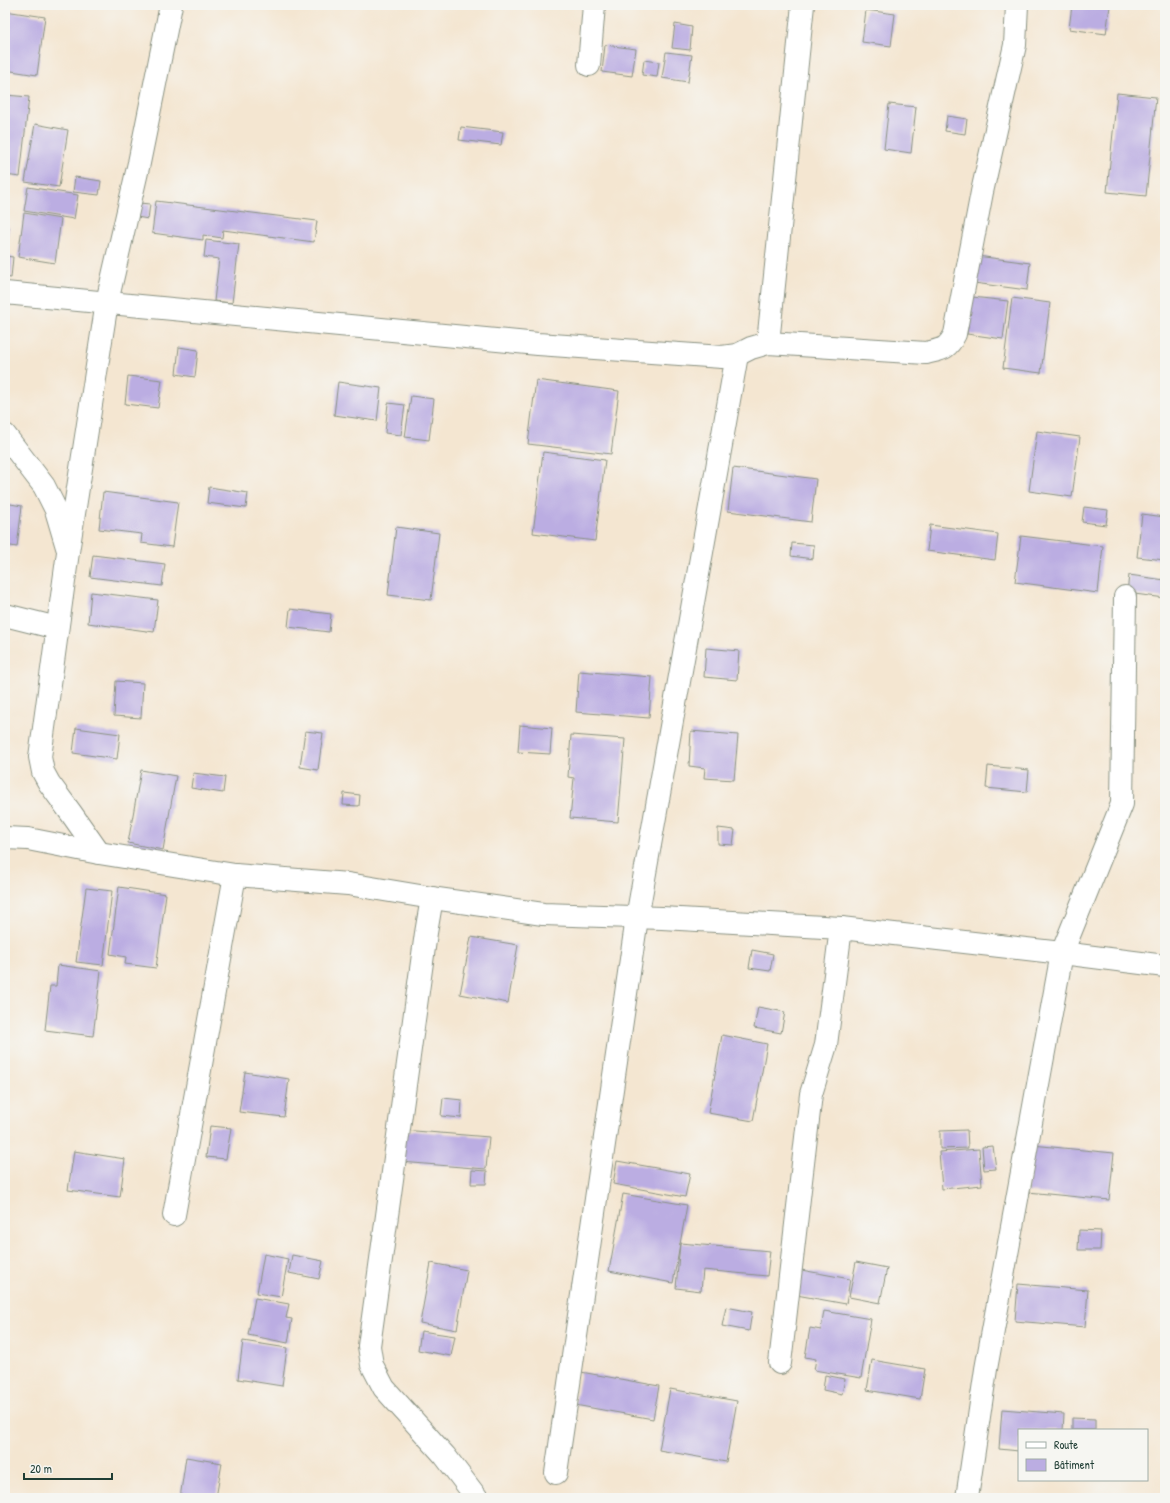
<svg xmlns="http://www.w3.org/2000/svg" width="1170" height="1503" viewBox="0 0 1170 1503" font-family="'Patrick Hand',sans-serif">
	<rect width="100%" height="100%" fill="#f6f6f2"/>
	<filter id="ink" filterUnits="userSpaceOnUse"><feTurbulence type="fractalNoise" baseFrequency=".025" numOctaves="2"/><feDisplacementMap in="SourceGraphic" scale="8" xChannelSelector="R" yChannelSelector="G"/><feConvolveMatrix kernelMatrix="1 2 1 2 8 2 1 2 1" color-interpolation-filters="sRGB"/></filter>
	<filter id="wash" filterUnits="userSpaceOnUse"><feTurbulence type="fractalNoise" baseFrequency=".012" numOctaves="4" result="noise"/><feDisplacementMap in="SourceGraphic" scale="16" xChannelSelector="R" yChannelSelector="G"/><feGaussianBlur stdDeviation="0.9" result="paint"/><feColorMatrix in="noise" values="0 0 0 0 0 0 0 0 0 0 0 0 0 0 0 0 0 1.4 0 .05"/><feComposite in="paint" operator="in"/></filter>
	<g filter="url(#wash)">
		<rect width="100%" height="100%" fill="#f4e6d1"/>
		<g id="blocks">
			<g fill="#bbade2">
				<path d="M1072,5L1110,6L1106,34L1069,29Z"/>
				<path d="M866,10L895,14L891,46L862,42Z"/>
				<path d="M5,11L45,17L37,75L5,70Z"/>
				<path d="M675,24L692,27L690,50L672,48Z"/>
				<path d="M605,45L636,49L632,76L602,72Z"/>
				<path d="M666,52L692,55L688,82L662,78Z"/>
				<path d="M644,60L659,62L657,77L642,75Z"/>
				<path d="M1117,93L1156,97L1146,196L1107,192Z"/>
				<path d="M5,95L29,97L20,177L5,175Z"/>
				<path d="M889,104L916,107L911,153L884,149Z"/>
				<path d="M947,116L967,119L965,134L945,131Z"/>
				<path d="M35,124L68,130L59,187L25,182Z"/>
				<path d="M461,127L503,132L501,145L459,140Z"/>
				<path d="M75,177L101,181L99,195L73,192Z"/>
				<path d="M28,187L78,195L74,219L24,211Z"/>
				<path d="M156,201L317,221L314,242L223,230L222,238L203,235V240L152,233Z"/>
				<path d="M139,203L150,204L148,219L137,217Z"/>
				<path d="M24,213L61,219L55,263L18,257Z"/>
				<path d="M5,226L9,227L6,246H5Z"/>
				<path d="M206,240L239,244L232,303L214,301L219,259L204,257Z"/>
				<path d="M5,256L13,257L11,278L5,277Z"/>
				<path d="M977,256L1030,263L1027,290L974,283Z"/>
				<path d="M972,297L1008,301L1003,339L967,334Z"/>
				<path d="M1012,298L1050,303L1041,373L1003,368Z"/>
				<path d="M179,347L198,350L195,377L176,374Z"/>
				<path d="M128,376L162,380L158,408L125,404Z"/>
				<path d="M536,380L619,391L611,454L528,444Z"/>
				<path d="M338,382L381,388L377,421L334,415Z"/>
				<path d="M411,396L434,399L429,440L405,437Z"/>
				<path d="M388,403L405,405L401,435L385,433Z"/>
				<path d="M1037,431L1080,437L1072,497L1029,491Z"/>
				<path d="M543,452L605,460L595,541L533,533Z"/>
				<path d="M733,468L816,479L811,522L728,511Z"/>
				<path d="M209,487L248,493L246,508L207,503Z"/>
				<path d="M103,492L178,502L172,547L141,543L142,534L99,529Z"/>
				<path d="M5,503L22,506L17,547L5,545Z"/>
				<path d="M1084,507L1108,510L1106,525L1082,522Z"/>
				<path d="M1142,514L1165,517V560L1137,557Z"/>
				<path d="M930,525L998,534L995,560L927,551Z"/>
				<path d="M396,527L439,533L431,600L388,595Z"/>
				<path d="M1021,536L1103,546L1098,593L1015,582Z"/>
				<path d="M792,543L814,545L813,559L791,556Z"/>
				<path d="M93,555L165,564L162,586L90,577Z"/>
				<path d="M1129,575L1165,580V598L1127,593Z"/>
				<path d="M91,592L158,600L154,632L88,623Z"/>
				<path d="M290,609L331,614L329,632L288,627Z"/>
				<path d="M706,648L739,651L737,680L704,677Z"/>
				<path d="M579,671L652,677L649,718L576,712Z"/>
				<path d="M116,681L143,683L141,718L114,716Z"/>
				<path d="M520,725L552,728L550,754L518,752Z"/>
				<path d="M76,728L120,734L117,759L73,753Z"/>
				<path d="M305,731L323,733L318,770L300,767Z"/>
				<path d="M691,731L738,735L734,780L704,778L705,768L689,766Z"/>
				<path d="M571,735L625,739L618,822L570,818L574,778L568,777Z"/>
				<path d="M988,766L1029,770L1027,792L986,788Z"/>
				<path d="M141,770L176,776L163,850L128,843Z"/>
				<path d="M193,773L225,777L223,793L191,788Z"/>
				<path d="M344,793L360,795L359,806L343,805Z"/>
				<path d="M718,828L735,830L733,845L718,844Z"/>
				<path d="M119,887L166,894L156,968L125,964L126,957L110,954Z"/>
				<path d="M86,888L112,891L103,965L76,962Z"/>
				<path d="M471,937L518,945L508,1003L460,994Z"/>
				<path d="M752,950L773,954L770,971L749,968Z"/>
				<path d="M58,965L101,971L93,1036L45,1030L50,986H56Z"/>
				<path d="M758,1007L785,1012L781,1033L754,1028Z"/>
				<path d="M722,1035L767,1044L753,1121L708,1113Z"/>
				<path d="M245,1072L289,1079L284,1117L239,1112Z"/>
				<path d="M443,1098L462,1100L461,1118L441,1116Z"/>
				<path d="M210,1126L231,1128L226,1159L206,1157Z"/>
				<path d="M403,1130L489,1137L486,1169L401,1162Z"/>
				<path d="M967,1130L968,1148L940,1149V1131Z"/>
				<path d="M1032,1145L1114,1153L1109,1200L1028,1192Z"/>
				<path d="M993,1146L996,1169L984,1170L982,1147Z"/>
				<path d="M979,1149L982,1185L942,1189L939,1152Z"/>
				<path d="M74,1151L125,1159L120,1197L68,1190Z"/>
				<path d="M617,1161L690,1174L685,1197L613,1184Z"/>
				<path d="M472,1170L487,1171L486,1184H471Z"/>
				<path d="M623,1194L687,1205L673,1283L609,1271Z"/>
				<path d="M1079,1230L1101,1231L1100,1250H1078Z"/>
				<path d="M680,1243L770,1251L767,1276L703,1270L701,1291L676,1288Z"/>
				<path d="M264,1254L288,1259L281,1297L257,1293Z"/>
				<path d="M292,1255L323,1261L319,1279L289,1273Z"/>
				<path d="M856,1262L887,1268L880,1303L849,1297Z"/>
				<path d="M431,1263L467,1270L457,1330L420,1323Z"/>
				<path d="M796,1269L850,1279L846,1304L791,1294Z"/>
				<path d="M1018,1284L1088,1290L1085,1327L1015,1321Z"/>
				<path d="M255,1298L289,1304L286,1318L292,1319L288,1343L248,1335Z"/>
				<path d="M726,1307L752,1312L749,1331L722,1326Z"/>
				<path d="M824,1311L871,1319L861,1378L814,1370L816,1359L805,1357L810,1328L821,1330Z"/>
				<path d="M421,1331L455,1336L451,1356L418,1350Z"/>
				<path d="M243,1341L287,1348L282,1386L238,1379Z"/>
				<path d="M872,1360L925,1369L920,1399L867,1390Z"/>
				<path d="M581,1372L659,1386L653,1419L575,1405Z"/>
				<path d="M825,1375L845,1379L842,1394L823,1390Z"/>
				<path d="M670,1389L737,1401L726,1462L659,1450Z"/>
				<path d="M1002,1409L1064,1414L1063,1430H1019V1451L999,1449Z"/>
				<path d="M1072,1418L1095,1419V1430H1072Z"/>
				<path d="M186,1457L222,1463L216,1498H180Z"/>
			</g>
		</g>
	</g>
	<g filter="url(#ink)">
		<use href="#blocks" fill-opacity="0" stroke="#8a9282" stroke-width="1"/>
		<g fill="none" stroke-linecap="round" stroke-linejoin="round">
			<defs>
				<g id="minor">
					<path d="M589,65L594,5"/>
					<path d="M5,293L538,344L722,357L737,355L751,348L768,343L926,353C942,349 947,350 955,334L982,192L1015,45L1017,5"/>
					<path d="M768,343L803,5"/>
					<path d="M5,435L44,486L56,510L67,547"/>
					<path d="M5,615L57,628"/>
					<path d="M5,838L28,839L99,853L235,875L348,884L432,898L543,914L662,918L841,928L1062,953L1165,966"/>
					<path d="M99,853L71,813L49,783L43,772L40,757L68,552L107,302L139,163L171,5"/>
					<path d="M432,898L426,933L369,1346L372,1365L384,1388L445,1456L477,1498"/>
					<path d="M174,1215L235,875"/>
					<path d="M780,1363L811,1094L826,1045L841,928"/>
					<path d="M556,1473L637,918L737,355"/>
					<path d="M967,1498L986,1369L1062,953L1122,804L1125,597"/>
				</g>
			</defs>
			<use href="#minor" stroke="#8a9282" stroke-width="24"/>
			<use href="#minor" stroke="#fff" stroke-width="22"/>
		</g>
	</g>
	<rect width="1170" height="1503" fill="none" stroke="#f6f6f2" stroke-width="20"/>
	<rect x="1018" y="1429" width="130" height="52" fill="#f6f6f2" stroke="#a0aca6"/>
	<rect x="1026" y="1442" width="20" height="6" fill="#ffffff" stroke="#a0aca6"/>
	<text x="1054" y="1449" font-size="12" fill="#1f3d34">Route</text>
	<rect x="1026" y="1459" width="20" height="12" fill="#bbade2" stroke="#a0aca6"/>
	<text x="1054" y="1469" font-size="12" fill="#1f3d34">Bâtiment</text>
	<path d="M24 1473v6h88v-6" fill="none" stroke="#1f3d34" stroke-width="2"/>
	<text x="30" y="1473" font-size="12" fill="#1f3d34" stroke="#f6f6f2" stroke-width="3" paint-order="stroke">20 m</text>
</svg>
